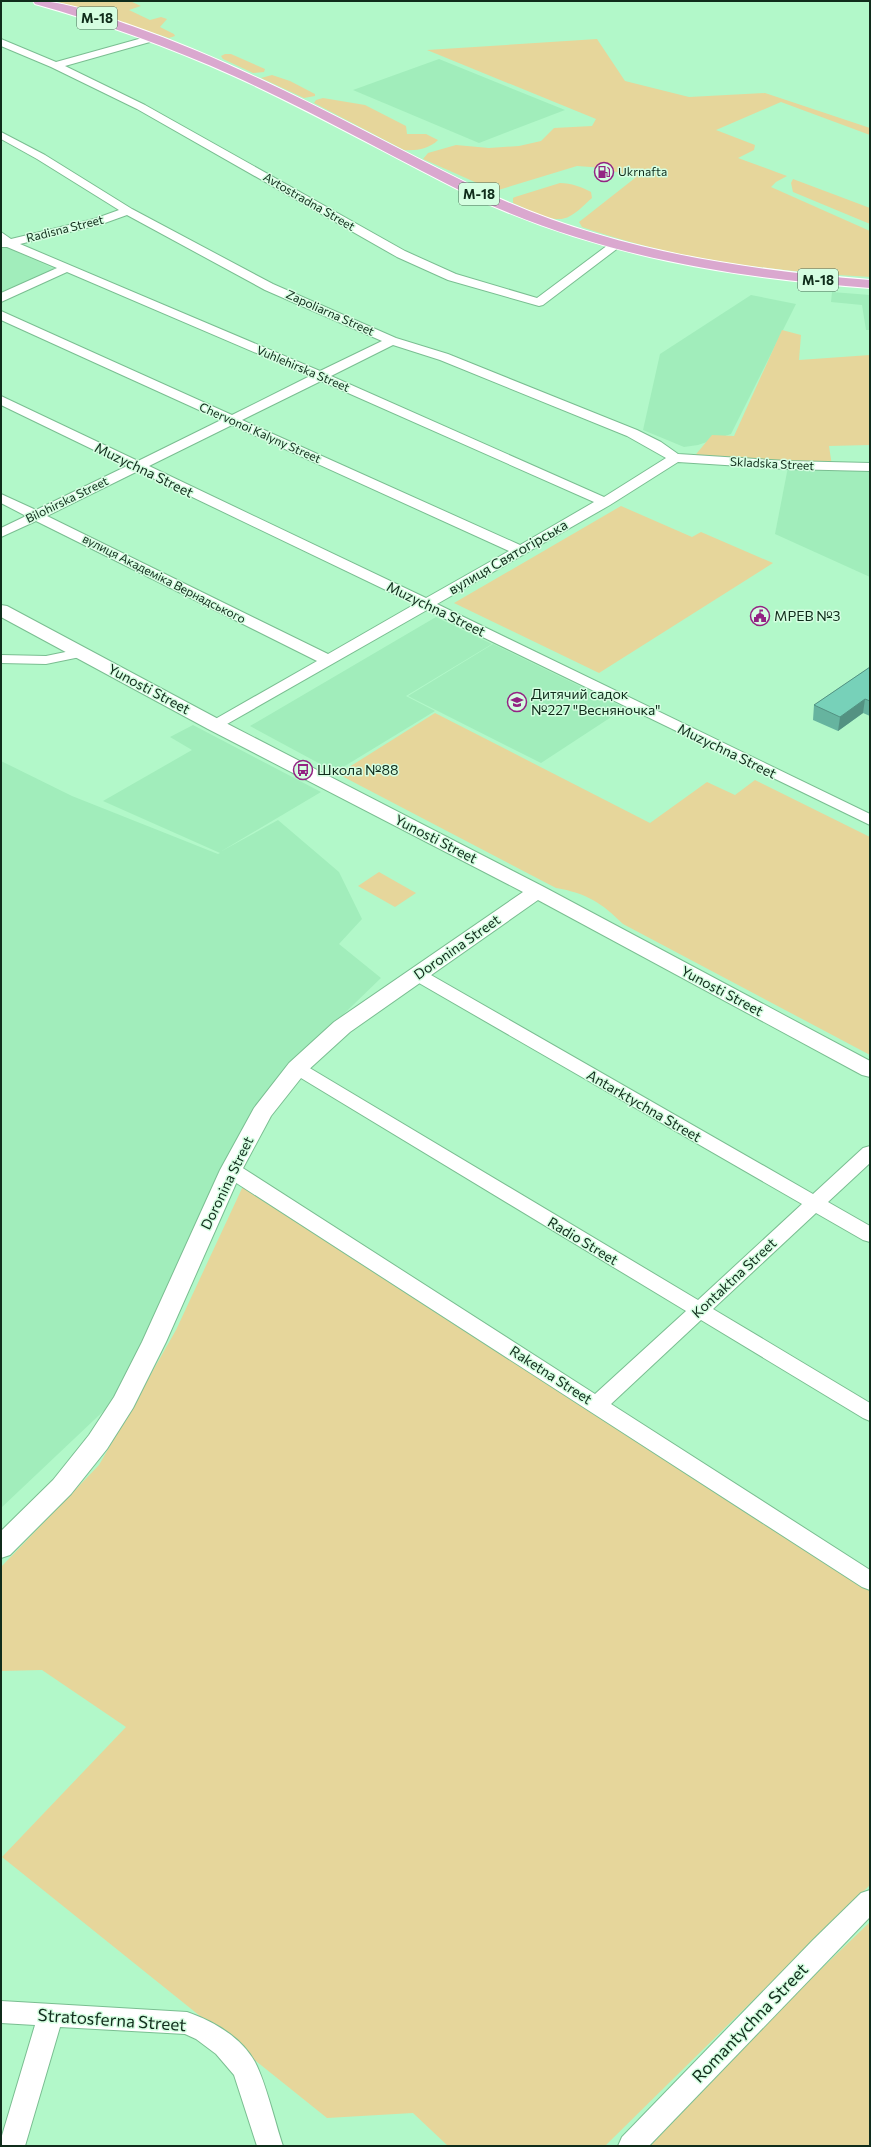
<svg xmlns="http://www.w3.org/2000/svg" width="871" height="2147" viewBox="0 0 871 2147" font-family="Commissioner,sans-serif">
	<rect width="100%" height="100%" fill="#b2f8c9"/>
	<g fill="#a1edbb">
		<path d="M439,59L565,110L479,143L353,90Z"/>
		<path d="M4,246L57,270L1,292V247Z"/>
		<path d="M832,292L870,295V330H866L862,305L831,302Z"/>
		<path d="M751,295L796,304L731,434L698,445L684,447L643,430L660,354Z"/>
		<path d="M788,467L870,469V577L775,534Z"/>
		<path d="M436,617L492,644L406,696L435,711L335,772L250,726Z"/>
		<path d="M493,644L625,708L541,763L408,696Z"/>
		<path d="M193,725L321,792L220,852L278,820L339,872L362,919L339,944L381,978L291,1065L255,1110L112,1403L1,1508V761L72,796L218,854L220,853L103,801L192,750L170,737Z"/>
	</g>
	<g fill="#e6d69b">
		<path d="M55,1H130L141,6L129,10L150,20L161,17L167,19L160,27L174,34L175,36L169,38Z"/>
		<path d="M597,39L625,81L689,97L765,93L870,128V135L781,102L716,130L755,145L754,150L738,158L787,176L776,182L771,187L870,231V277C770,271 677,260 582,227L579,222L635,178L604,168L577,166L495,191L423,159L428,153L456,145L489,148L519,146L541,141L554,128L592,126L596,119L427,50Z"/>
		<path d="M225,54H231L265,69L264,72L253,73L223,59L221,56Z"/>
		<path d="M272,75L290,81L315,94V96L304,98L261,78Z"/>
		<path d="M323,98L365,105L406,126L407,134H426L438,140C429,149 416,151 404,150L314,103L316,100Z"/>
		<path d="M793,179L870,208V224L793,192L791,183Z"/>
		<path d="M560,183C571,183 582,187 591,192L592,198C585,204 578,212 570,216C554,226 528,209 513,203V198L515,197Z"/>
		<path d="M782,330L801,335L799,360L870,355V445L829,446L832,466L692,459L712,435L734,436Z"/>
		<path d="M621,506L692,537L701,532L773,563L599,673L454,603Z"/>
		<path d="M435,713L650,823L707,782L735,795L755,780L870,837V1055L623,924C602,903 586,893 556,888L338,774Z"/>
		<path d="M379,872L416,893L395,907L358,886Z"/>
		<path d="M244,1184L870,1589V1885L605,2146H448L413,2113L327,2118L2,1857L126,1727L42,1670L1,1671V1567L99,1465L176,1330Z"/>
		<path d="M870,1922V2146H637Z"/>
	</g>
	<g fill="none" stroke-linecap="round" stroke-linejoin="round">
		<defs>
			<g id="minor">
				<path d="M153,35L157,36V40L65,66L145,105L405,251L456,274L537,298L612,242L616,241L622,245L543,305L539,306L448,280L397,257L137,109L51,67L1,46V39L56,62Z"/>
				<path d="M1,132L45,155L132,209L273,284L396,338L448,354L637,430L661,442L678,454L787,461L870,463V471L787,469L678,462L610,505L437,604L870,814V825L427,610L220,728H210L207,725L210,722L317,661L36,521L1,537V528L26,516L1,503V494L36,510L127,466L1,405V396L138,461L221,420L1,320V311L232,415L310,376L67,272L1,302V293L57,268L7,247H1V232L11,239L94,219L119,210L37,159L1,139ZM127,215L265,290L382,341L320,371L20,244L102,224ZM393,345L440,360L627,436L666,458L604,497L331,376ZM321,381L594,502L520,545L242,420ZM232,425L509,551L426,598L149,466ZM138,471L415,604L328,654L47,516Z"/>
				<path d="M80,649L85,650L87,653L85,656L46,664L1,663V655L46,656Z"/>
				<path d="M418,970L424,971L813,1194L863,1148L870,1146V1163L828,1202L870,1226V1242L863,1240L816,1213L713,1309L870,1403V1421L863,1418L701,1320L611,1404L870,1570V1590L862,1587L224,1175L222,1170L224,1165L231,1164L238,1165L595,1394L686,1311L291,1072L288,1068L291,1064L297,1062L303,1064L698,1300L802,1204L412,979L409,975L412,971Z"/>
				<path d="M870,1890V1917L649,2146H618L622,2137L813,1940L861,1893Z"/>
				<path d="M1,2001L187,2012C213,2021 241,2037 255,2062C266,2083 275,2122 283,2146H257L234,2075L216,2054L196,2039L185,2034L60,2027L25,2146H1V2139L35,2025L1,2023Z"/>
			</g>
			<path id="tertiary" d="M1,605L7,606L222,721L544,887L870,1061V1077L862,1075L538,900L350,1032L305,1073L271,1116L242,1170L166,1342L133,1408L107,1449L71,1494L10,1555L1,1558V1531L53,1480L89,1435L114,1397L142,1342L220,1170L254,1108L289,1063L334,1022L523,892L208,729L1,617Z"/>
			<path id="trunk" d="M33,1C67,1 100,15 132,26C255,69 368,135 485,192C606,249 737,269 870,280V288C734,278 599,256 475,198C394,158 316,113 234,76C169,47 103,23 35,4Z"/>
		</defs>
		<use href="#minor" stroke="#7abe91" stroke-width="2"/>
		<use href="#tertiary" stroke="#7abe91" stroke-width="2"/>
		<use href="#trunk" stroke="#fff" stroke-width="2"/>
		<use href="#minor" fill="#fff" fill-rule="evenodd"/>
		<use href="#tertiary" fill="#fff" fill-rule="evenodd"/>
		<use href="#trunk" fill="#daa8cf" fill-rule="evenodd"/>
	</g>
	<path fill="#66b49f" d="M870,667V716L863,713L838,731L813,720L814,705Z"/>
	<path fill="#539282" d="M865,699L863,713L838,731L840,717Z"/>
	<path fill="#77d1b9" stroke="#539282" d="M870,667V701L865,699L840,717L814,705Z"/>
	<defs>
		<symbol id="fuel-ring" viewBox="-11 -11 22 22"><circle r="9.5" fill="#d5fee1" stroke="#932383" stroke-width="1.5"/><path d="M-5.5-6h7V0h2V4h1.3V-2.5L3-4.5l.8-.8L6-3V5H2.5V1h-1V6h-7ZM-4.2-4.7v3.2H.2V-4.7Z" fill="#932383"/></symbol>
		<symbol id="civic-ring" viewBox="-11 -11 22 22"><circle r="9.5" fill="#d5fee1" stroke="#932383" stroke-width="1.5"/><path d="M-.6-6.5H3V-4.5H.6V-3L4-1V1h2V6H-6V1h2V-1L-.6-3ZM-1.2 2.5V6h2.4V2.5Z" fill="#932383"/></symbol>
		<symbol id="school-ring" viewBox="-11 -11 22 22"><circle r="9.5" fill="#d5fee1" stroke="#932383" stroke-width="1.5"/><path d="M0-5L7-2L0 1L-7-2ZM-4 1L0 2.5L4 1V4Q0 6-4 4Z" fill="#932383"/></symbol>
		<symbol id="bus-ring" viewBox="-11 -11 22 22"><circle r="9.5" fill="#d5fee1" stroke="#932383" stroke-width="1.5"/><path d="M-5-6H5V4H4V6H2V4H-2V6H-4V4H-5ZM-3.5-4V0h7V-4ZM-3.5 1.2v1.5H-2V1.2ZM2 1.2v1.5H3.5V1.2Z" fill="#932383"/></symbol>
	</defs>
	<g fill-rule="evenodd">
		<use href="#fuel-ring" x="593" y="161" width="22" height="22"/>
		<use href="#civic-ring" x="749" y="605" width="22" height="22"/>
		<use href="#school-ring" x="506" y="691" width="22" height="22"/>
		<use href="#bus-ring" x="292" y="759" width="22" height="22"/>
	</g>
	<g text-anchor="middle" stroke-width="3" stroke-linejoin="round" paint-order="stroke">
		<g font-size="12" fill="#102c1b" stroke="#d5fee1" text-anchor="start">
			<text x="618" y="176">Ukrnafta</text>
		</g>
		<g font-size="12" fill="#102c1b" stroke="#d5fee1">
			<text transform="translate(309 202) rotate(30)" y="4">Avtostradna Street</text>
			<text transform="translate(65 229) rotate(-14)" y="4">Radisna Street</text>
			<text transform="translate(330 313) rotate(24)" y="4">Zapoliarna Street</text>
			<text transform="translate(303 369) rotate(23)" y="4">Vuhlehirska Street</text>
			<text transform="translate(260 433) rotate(24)" y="4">Chervonoi Kalyny Street</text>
			<text transform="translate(772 464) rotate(3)" y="4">Skladska Street</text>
			<text transform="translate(67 500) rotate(-26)" y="4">Bilohirska Street</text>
			<text transform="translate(164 579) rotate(27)" y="4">вулиця Академіка Вернадського</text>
		</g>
		<g fill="#d5fee1" stroke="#4b6b56" stroke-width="1">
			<rect x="77" y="7" width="40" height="22" rx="3"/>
			<rect x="459" y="183" width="40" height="22" rx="3"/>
			<rect x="798" y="269" width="40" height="22" rx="3"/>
		</g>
		<g font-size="13" font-weight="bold" fill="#102c1b">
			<text x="97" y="23">М-18</text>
			<text x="479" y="199">М-18</text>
			<text x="818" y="285">М-18</text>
		</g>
		<g font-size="14" fill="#102c1b" stroke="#d5fee1">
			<text transform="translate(144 470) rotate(26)" y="5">Muzychna Street</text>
			<text transform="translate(508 557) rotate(-30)" y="5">вулиця Святогірська</text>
			<text transform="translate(436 609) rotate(26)" y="5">Muzychna Street</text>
			<text transform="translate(149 689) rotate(28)" y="5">Yunosti Street</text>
			<text transform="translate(727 751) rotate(26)" y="5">Muzychna Street</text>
			<text transform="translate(436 839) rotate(27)" y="5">Yunosti Street</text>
			<text transform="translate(457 947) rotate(-35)" y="5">Doronina Street</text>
			<text transform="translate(722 991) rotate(28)" y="5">Yunosti Street</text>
			<text transform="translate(644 1106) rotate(30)" y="5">Antarktychna Street</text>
			<text transform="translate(227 1183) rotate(-64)" y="5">Doronina Street</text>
			<text transform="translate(583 1241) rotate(31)" y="5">Radio Street</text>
			<text transform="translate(734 1278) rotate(-43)" y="5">Kontaktna Street</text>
			<text transform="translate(551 1375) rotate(33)" y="5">Raketna Street</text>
		</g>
		<g font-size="14" fill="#102c1b" stroke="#d5fee1" text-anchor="start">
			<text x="774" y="621">МРЕВ №3</text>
			<text x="531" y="699">Дитячий садок<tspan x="531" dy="16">№227 "Весняночка"</tspan></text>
			<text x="317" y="775">Школа №88</text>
		</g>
		<g font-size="17" fill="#102c1b" stroke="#d5fee1">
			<text transform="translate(112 2020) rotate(4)" y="6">Stratosferna Street</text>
			<text transform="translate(750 2023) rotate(-46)" y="6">Romantychna Street</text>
		</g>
	</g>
	<rect width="871" height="2147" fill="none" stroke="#102c1b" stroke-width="4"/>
</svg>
